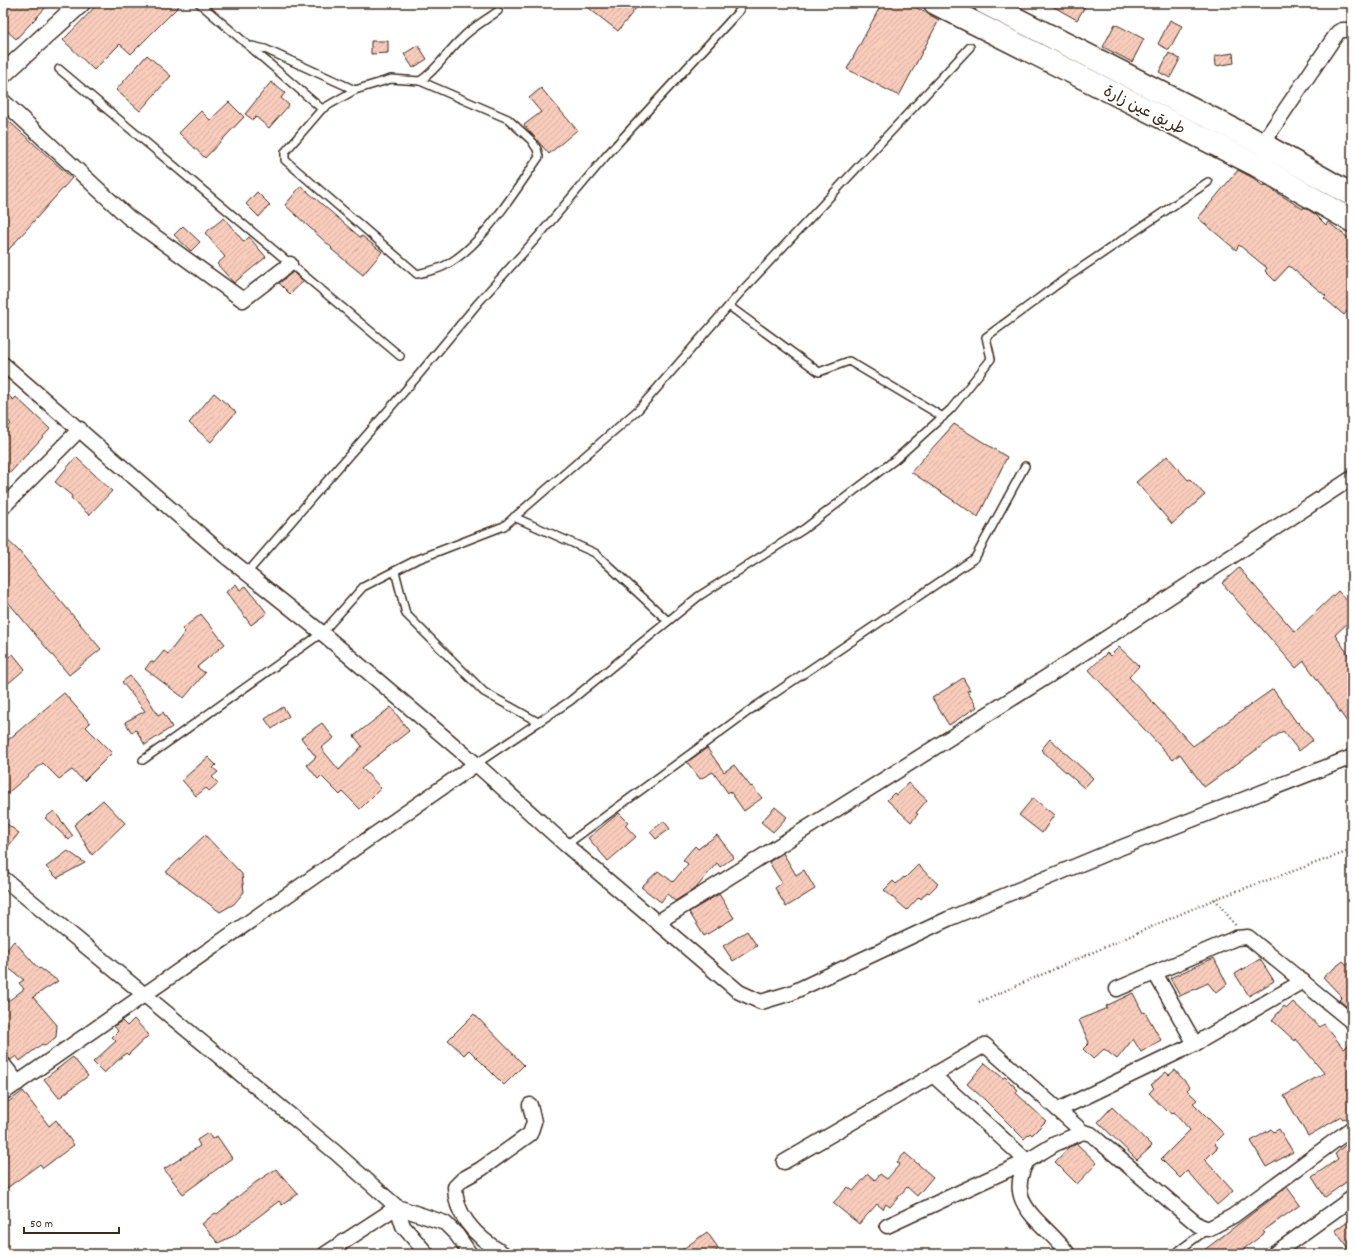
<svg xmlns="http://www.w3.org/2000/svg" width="1355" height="1257" viewBox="0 0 1355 1257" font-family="Dekko,'Playpen Sans Arabic',sans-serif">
	<defs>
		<pattern id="building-hatch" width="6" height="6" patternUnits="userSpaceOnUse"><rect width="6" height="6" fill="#f9ccbc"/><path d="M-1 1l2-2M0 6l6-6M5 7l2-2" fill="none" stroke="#d6afa1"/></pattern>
	</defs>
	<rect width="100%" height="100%" fill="#fff"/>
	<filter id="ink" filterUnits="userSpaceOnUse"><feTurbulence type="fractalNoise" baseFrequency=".025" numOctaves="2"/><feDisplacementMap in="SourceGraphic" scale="8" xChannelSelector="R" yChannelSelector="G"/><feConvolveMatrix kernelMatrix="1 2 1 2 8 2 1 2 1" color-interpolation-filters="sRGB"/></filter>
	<g filter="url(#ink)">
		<g fill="url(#building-hatch)" stroke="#3b2a1e">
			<path d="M3,3H50L16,39L3,27Z"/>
			<path d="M99,3H182L131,54L120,44L94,70L63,40Z"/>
			<path d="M582,3H640L618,31Z"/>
			<path d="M882,3H908L939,20L899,96L847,69Z"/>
			<path d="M1047,3H1087L1077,20Z"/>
			<path d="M1170,20L1182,26L1169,50L1158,44Z"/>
			<path d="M1115,24L1144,39L1132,62L1103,47Z"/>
			<path d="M371,41H388V53L371,54Z"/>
			<path d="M418,45L427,59L413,68L404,54Z"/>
			<path d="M1169,53L1180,59L1170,78L1159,72Z"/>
			<path d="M1233,53L1234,63L1216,66L1215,56Z"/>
			<path d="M147,55L171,76L140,111L116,90Z"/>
			<path d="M271,82L285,93L281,98L289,105L269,128L256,117L253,120L245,114Z"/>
			<path d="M541,88L577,130L549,154L524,125L541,112L529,98Z"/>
			<path d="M229,102L244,117L205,158L179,133L201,111L210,120Z"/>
			<path d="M3,116L72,178L3,256Z"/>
			<path d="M1238,170L1253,178L1263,186L1265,185L1303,209L1304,207L1315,214L1326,225L1328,222L1352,241V305L1344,315L1324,298L1326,296L1289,266L1275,281L1265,271L1267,268L1239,245L1236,250L1198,218Z"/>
			<path d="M301,186L360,237L362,236L382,252L363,275L331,249L332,248L285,205Z"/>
			<path d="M257,192L270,205L259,217L246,204Z"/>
			<path d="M224,218L244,242L249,237L266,257L234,283L217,264L225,257L205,233Z"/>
			<path d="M183,226L200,242L191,251L174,235Z"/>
			<path d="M293,272L303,282L290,294L279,283Z"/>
			<path d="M3,389L13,400L16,397L50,429L10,473L3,467V433L11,424L3,415Z"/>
			<path d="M214,393L236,412L211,442L189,423Z"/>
			<path d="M954,424L1007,457L978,517L911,472Z"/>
			<path d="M1167,456L1188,480L1190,479L1205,495L1172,524L1136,482Z"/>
			<path d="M76,457L112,491L89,515L71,498L72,496L55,482Z"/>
			<path d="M3,536L19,551L101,649L69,675L3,596Z"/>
			<path d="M1239,568L1295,632L1338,591L1352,606V619L1335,635L1352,660V729L1304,661L1296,668L1222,583Z"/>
			<path d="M236,584L240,590L246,586L267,613L251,625L226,592Z"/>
			<path d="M201,614L225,644L197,667L205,673L184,698L145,669L151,661L154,663L164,651L168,654L185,632L182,629Z"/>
			<path d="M1119,647L1139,666L1129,677L1193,746L1273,689L1297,723L1298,722L1313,740L1299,751L1283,731L1204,787L1180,754L1173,760L1089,670L1107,653L1110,656Z"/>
			<path d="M3,651L9,657L13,654L25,669L3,688Z"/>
			<path d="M130,676L147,697L158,715L163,712L172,727L145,745L136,730L132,733L125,722L145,711L122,682Z"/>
			<path d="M963,678L970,690L967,691L977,707L949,725L932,698Z"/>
			<path d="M64,693L90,723L86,727L112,753L84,781L72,770L59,779L43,763L3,797V744Z"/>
			<path d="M283,707L289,716L272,729L265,719Z"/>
			<path d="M391,707L409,731L362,768L381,788L360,809L343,792L340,795L321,776L318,779L307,765L316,757L301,738L322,723L334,738L321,748L339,770L362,746L354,736Z"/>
			<path d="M1050,739L1093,778L1084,788L1041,750Z"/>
			<path d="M707,748L724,772L734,765L751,787L752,786L762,798L744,811L730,791L728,793L713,772L700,779L687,762Z"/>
			<path d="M208,757L216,765L213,768L218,772L212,777L218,783L209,791L206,788L196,796L182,780Z"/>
			<path d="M908,783L927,800L916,813L918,814L911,822L887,800L894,793L897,795Z"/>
			<path d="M1033,798L1054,815L1042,833L1019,815Z"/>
			<path d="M103,800L125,823L92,855L74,825Z"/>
			<path d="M775,807L787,817L773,832L761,822Z"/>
			<path d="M54,811L73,836L69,840L45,818Z"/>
			<path d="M619,813L628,822L625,825L636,837L608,861L588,838Z"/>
			<path d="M3,821L19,833L3,853Z"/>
			<path d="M664,821L670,829L656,839L650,832Z"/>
			<path d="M205,835L242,874L244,892L234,904L220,912L166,872Z"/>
			<path d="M717,835L734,857L720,867L717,863L696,888L675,901L667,894L661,902L641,887L658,871L673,882L688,864L683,860L695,846L698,849Z"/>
			<path d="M68,851L85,863L57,878L46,867Z"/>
			<path d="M783,853L796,875L804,870L815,889L786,907L775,888L782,883L769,862Z"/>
			<path d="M918,865L938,884L929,893L927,892L921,899L919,897L907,910L884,890L893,881L896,884L904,877L905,878Z"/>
			<path d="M719,894L734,918L704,936L689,912Z"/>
			<path d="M747,931L757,946L733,961L723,946Z"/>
			<path d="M14,941L39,969L40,968L58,981L33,997L57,1025L56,1037L45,1046L42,1044L20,1061L16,1056L11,1060L3,1056V1005L24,989L19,983L24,980L3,964V955Z"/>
			<path d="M1214,958L1227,984L1216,993L1208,983L1180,996L1170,978Z"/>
			<path d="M1260,959L1274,981L1249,996L1235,974Z"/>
			<path d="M1343,961L1347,965L1352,961V1011L1339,1000L1342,997L1323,977Z"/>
			<path d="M1133,993L1143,1013L1145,1012L1161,1040L1141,1052L1133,1039L1117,1059L1104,1049L1093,1059L1083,1049L1089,1043L1079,1020L1107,1008L1106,1006Z"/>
			<path d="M1293,1002L1320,1027L1324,1024L1344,1049L1352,1041V1120L1347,1121L1345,1118L1343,1119L1341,1117L1308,1136L1284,1096L1324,1073L1296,1039L1295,1041L1272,1020L1284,1006L1287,1008Z"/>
			<path d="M474,1014L524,1065L504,1085L469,1050L464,1055L448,1040Z"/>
			<path d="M134,1019L149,1035L128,1055L126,1053L104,1073L93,1062L116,1041L112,1037L118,1031L114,1026L122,1021L127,1026Z"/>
			<path d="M73,1057L88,1076L59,1098L44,1079Z"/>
			<path d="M985,1063L1003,1078L1005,1077L1018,1090L1016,1093L1046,1121L1032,1135L1030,1133L1024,1139L984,1099L967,1084Z"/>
			<path d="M1175,1070L1190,1087L1187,1090L1197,1100L1193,1103L1224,1134L1214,1144L1218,1147L1205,1160L1233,1191L1217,1205L1187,1171L1180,1178L1161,1159L1190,1130L1174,1112L1172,1114L1168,1109L1166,1111L1149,1093L1154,1088L1151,1085L1166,1072L1169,1075Z"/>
			<path d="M23,1091L49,1126L56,1120L74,1145L43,1168L40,1164L7,1188L3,1182V1106Z"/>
			<path d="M1112,1107L1152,1146L1137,1160L1098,1122Z"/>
			<path d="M1271,1129L1274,1132L1279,1129L1293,1152L1266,1167L1251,1141Z"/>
			<path d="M208,1133L212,1139L217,1136L232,1158L183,1194L164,1169L200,1146L197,1140Z"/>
			<path d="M1352,1139V1178L1325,1197L1312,1177L1338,1159L1335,1154Z"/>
			<path d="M1077,1144L1097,1163L1077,1184L1055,1162L1069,1147Z"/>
			<path d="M905,1153L933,1177L917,1196L907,1187L890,1207L886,1204L883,1209L877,1204L859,1224L833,1203L848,1187L853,1191L868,1174L875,1180L880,1174L887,1179L900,1164L897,1162Z"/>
			<path d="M276,1169L298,1194L282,1205L279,1201L233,1236L218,1243L202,1224L215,1213L217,1214L256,1182Z"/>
			<path d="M1287,1187L1300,1205L1263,1231L1265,1233L1237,1254H1199Z"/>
			<path d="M1352,1218V1254L1335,1230Z"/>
			<path d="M707,1232L719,1249L711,1254H676Z"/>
		</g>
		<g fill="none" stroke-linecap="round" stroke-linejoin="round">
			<defs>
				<g id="service">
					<path d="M199,3L322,109L285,152V160L417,274C426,272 436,270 444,266C481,248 515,191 539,157L537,149L531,140L508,119L420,81L391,79L355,90L322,109"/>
					<path d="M252,46L265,49L355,90"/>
					<path d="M59,69L400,356"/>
					<path d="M420,81C437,70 446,53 461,39C471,28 486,20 498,11"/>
					<path d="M729,306L819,372L849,361L943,417"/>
					<path d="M514,517L595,553L668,621"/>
					<path d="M395,571L406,614L484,692L538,722"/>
					<path d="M247,573L416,378L478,303L542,232L606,156L740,10"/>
					<path d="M143,760L322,633L363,587L416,560L504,526L638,410L740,293L970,47"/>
					<path d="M476,764L570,701L699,596L804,529L896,459L951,409L991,359L986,337L1069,276L1208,182"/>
					<path d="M566,845L753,708L975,558L1025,466"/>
					<path d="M1174,1254L1208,1229"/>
				</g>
				<g id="minor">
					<path d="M3,101L128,217L243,300L290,264"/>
					<path d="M1262,144L1338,32L1342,30H1352"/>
					<path d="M3,364L224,555L322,633L476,764L566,845L739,992L761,1002L791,993L948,919L1107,853L1352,757"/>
					<path d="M3,507L80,429"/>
					<path d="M3,878L335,1152L397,1207L445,1223L457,1235L470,1254"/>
					<path d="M658,922L1048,676L1352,478"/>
					<path d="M1155,973L1195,1044"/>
					<path d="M1117,989L1236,938L1248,937L1352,1022"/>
					<path d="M3,1064L18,1083"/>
					<path d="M933,1075L1027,1161"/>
					<path d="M3,1093L476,764"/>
					<path d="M1058,1110L1195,1044L1303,981"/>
					<path d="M1027,1161C1002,1206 1046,1222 1068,1254"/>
					<path d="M784,1162L985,1045L1083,1132"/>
					<path d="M397,1207L403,1226L427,1254"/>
					<path d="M887,1226L1027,1161L1055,1144L1083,1132L1091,1134L1100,1142L1198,1225L1208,1229L1233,1216L1352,1128"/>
					<path d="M325,1254L397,1207"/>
					<path d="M504,1254C479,1239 455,1218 455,1187L463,1179L481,1169L530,1134L534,1122L530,1105"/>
					<path d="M1274,1254L1352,1198"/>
				</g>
				<path id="tertiary" d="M3,74L81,3"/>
				<g id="primary">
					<path d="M935,3L1256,165L1352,221"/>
					<path d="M985,3L1262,144L1352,195"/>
				</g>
			</defs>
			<use href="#service" stroke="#3b2a1e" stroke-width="10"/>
			<use href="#minor" stroke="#3b2a1e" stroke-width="17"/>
			<use href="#tertiary" stroke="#3b2a1e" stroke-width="21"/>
			<use href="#primary" stroke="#3b2a1e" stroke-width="25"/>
			<g stroke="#3b2a1e" stroke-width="2.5" stroke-dasharray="1 3" stroke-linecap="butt">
				<path d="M1215,899L1236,926"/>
				<path d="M979,1002L1215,899L1352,850"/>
			</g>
			<use href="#service" stroke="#fff" stroke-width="7"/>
			<use href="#minor" stroke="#fff" stroke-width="14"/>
			<use href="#tertiary" stroke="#fff" stroke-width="18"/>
			<use href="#primary" stroke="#fff" stroke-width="22"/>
		</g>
	</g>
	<g text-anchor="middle" stroke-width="3.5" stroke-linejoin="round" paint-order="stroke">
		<g font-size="16" fill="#3b2a1e" stroke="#fff">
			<text transform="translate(1145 109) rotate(27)" y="6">طريق عين زارة</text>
		</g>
	</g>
	<rect width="1355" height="1257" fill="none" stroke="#fff" stroke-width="16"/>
	<rect x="8" y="8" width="1339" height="1241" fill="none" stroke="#3b2a1e" stroke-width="1.5" filter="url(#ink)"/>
	<path d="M24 1227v6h95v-6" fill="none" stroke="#3b2a1e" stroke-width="2"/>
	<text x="30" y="1227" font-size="12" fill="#3b2a1e" stroke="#ffffff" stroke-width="3" paint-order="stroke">50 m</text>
</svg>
